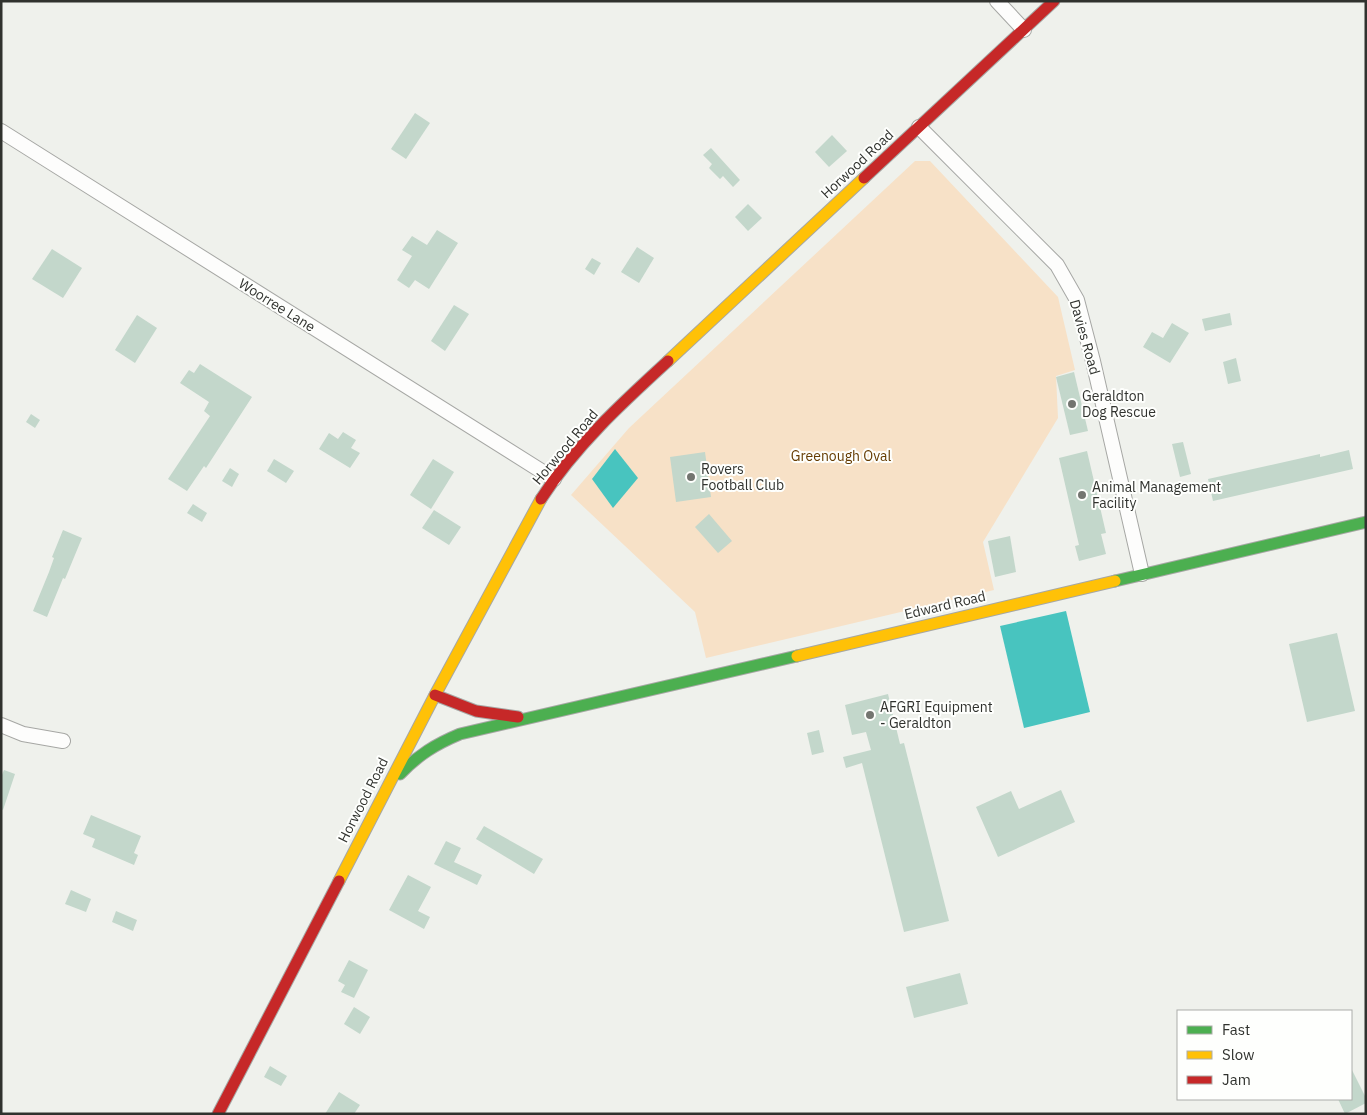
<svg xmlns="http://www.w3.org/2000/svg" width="1367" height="1115" viewBox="0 0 1367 1115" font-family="'IBM Plex Sans',sans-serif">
	<rect width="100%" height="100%" fill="#eff1ec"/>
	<path fill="#f7e1c7" d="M915,161H930L1058,297L1075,370L1056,376L1058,418L983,542L994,590L706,658L695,612L571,495L629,428Z"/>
	<g fill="#48c4bf">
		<path d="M615,449L638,478L613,508L592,479Z"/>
		<path d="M1066,611L1090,712L1024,728L1000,626Z"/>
	</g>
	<g fill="#c3d7cb">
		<path d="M415,113L430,123L406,159L391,149Z"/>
		<path d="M832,135L847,151L829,167L815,152Z"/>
		<path d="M711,148L740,180L733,187L723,176L720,179L709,168L712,164L703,155Z"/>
		<path d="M748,204L762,218L748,231L735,217Z"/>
		<path d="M437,230L458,243L429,289L415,280L409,288L397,280L412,256L402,250L412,236L427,245Z"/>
		<path d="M637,247L654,258L639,283L621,272Z"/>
		<path d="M52,249L82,268L63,298L32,279Z"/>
		<path d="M592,258L601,263L594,275L585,269Z"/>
		<path d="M454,305L469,314L445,351L431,341Z"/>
		<path d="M1230,313L1232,325L1205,331L1202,319Z"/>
		<path d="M137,315L157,328L135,363L115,350Z"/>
		<path d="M1172,323L1189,333L1170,363L1143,347L1152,332L1163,338Z"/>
		<path d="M1236,358L1241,381L1228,384L1223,362Z"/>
		<path d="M200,364L252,397L206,468L204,466L187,491L168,479L210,416L204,411L209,402L180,383L189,370L194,373Z"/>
		<path d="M1074,372L1088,431L1070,435L1056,377Z"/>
		<path d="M31,414L40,420L35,428L26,422Z"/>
		<path d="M343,432L356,440L351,448L360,453L350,468L319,449L329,433L338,439Z"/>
		<path d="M1183,442L1191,474L1180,477L1172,444Z"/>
		<path d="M1349,450L1353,469L1213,501L1208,479L1320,454V457Z"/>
		<path d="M1087,451L1106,533L1101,534L1106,554L1079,561L1075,546L1079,545L1059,458Z"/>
		<path d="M705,452L711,497L676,502L670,457Z"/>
		<path d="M274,459L294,471L286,483L267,471Z"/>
		<path d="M433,459L454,472L431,509L410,495Z"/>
		<path d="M230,468L239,474L232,487L222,481Z"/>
		<path d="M193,504L207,513L202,522L187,513Z"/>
		<path d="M434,510L461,527L449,545L422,528Z"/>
		<path d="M709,514L732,541L718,553L695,527Z"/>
		<path d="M63,530L82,538L65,579L63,578L47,617L33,611L49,572L54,558L52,557Z"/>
		<path d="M1010,536L1016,572L995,577L988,541Z"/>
		<path d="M1337,633L1355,711L1307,722L1289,644Z"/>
		<path d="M888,694L900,744L904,743L949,921L904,932L862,763L846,768L843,757L871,750L866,732L852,735L845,705Z"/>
		<path d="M819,730L824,752L812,755L807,733Z"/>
		<path d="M4,770L15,774L3,810L1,809V777Z"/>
		<path d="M1061,790L1075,822L998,857L976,807L1011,791L1019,809Z"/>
		<path d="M91,815L141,836L134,853L138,855L134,865L92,847L95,839L83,834Z"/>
		<path d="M484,826L543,859L534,874L476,839Z"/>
		<path d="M446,841L461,848L454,862L482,875L477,885L434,864Z"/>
		<path d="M408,875L431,887L418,911L430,917L424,929L389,910Z"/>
		<path d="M71,890L91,899L86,912L65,904Z"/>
		<path d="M116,911L137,920L133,931L112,922Z"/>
		<path d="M349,960L368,970L354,998L341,992L345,985L338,981Z"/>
		<path d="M960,973L968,1004L914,1018L906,987Z"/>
		<path d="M354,1007L370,1017L360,1034L344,1024Z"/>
		<path d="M270,1066L287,1076L281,1086L264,1077Z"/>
		<path d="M1351,1068L1366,1098V1103L1345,1114L1338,1099H1351Z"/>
		<path d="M339,1092L360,1105L354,1114H325Z"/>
	</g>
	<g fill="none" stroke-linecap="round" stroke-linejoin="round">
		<defs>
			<g id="street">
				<path d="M997,1L1024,30"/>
				<path d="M919,127L1057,265L1077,300L1093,361L1142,574"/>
				<path d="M1,131L554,479"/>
				<path d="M1,725L23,734L63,741"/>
			</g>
			<g id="fast">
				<path d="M1115,581L1366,522"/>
				<path d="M400,774C418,755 436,744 460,734L797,656"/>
			</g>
			<g id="slow">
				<path d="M668,361L864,178"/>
				<path d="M797,656L1115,581"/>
				<path d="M339,881L435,695L541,499"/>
			</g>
			<g id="jam">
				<path d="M864,178L1054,1"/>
				<path d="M541,499C575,446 622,403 668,361"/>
				<path d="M435,695L476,711L518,717"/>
				<path d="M218,1114L339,881"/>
			</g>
		</defs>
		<use href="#street" stroke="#a6a7a4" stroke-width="16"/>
		<use href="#fast" stroke="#a6a7a4" stroke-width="13"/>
		<use href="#slow" stroke="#a6a7a4" stroke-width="13"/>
		<use href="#jam" stroke="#a6a7a4" stroke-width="13"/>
		<use href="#street" stroke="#fdfdfc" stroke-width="14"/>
		<use href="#fast" stroke="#4caf50" stroke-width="11"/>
		<use href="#slow" stroke="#ffc107" stroke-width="11"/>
		<use href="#jam" stroke="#c62828" stroke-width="11"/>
	</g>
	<g fill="#737570" stroke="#fefffd" stroke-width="2">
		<circle cx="1072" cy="404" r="5"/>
		<circle cx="691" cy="477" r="5"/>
		<circle cx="1082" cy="495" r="5"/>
		<circle cx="870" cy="715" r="5"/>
	</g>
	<g text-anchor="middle" stroke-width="4" stroke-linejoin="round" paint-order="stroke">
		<g font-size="14" fill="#30322e" stroke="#fefffd">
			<text transform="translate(857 164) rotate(-43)" y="5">Horwood Road</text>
			<text transform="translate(277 305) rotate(32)" y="5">Woorree Lane</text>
			<text transform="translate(1085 337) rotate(74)" y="5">Davies Road</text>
			<text transform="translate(565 447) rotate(-50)" y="5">Horwood Road</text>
			<text transform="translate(945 605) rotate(-13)" y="5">Edward Road</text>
			<text transform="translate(363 800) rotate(-63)" y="5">Horwood Road</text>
		</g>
		<g font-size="14" fill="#30322e" stroke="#fefffd" text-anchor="start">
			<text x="1082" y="401">Geraldton<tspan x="1082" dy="16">Dog Rescue</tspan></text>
			<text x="701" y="474">Rovers<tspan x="701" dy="16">Football Club</tspan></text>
			<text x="1092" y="492">Animal Management<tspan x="1092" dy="16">Facility</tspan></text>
			<text x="880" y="712">AFGRI Equipment<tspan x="880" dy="16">- Geraldton</tspan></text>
		</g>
		<g font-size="14" fill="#653b00" stroke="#fefffd">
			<text x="841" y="461">Greenough Oval</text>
		</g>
	</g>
	<rect width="1367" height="1115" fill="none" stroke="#30322e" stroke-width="5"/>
	<rect x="1177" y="1010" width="175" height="90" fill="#fefffd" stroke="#acadaa"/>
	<rect x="1187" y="1026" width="25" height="8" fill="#4caf50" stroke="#acadaa"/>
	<text x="1222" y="1035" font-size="15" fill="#30322e">Fast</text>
	<rect x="1187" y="1051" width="25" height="8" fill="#ffc107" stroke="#acadaa"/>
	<text x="1222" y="1060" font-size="15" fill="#30322e">Slow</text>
	<rect x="1187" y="1076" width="25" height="8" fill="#c62828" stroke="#acadaa"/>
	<text x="1222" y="1085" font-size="15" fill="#30322e">Jam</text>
</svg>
